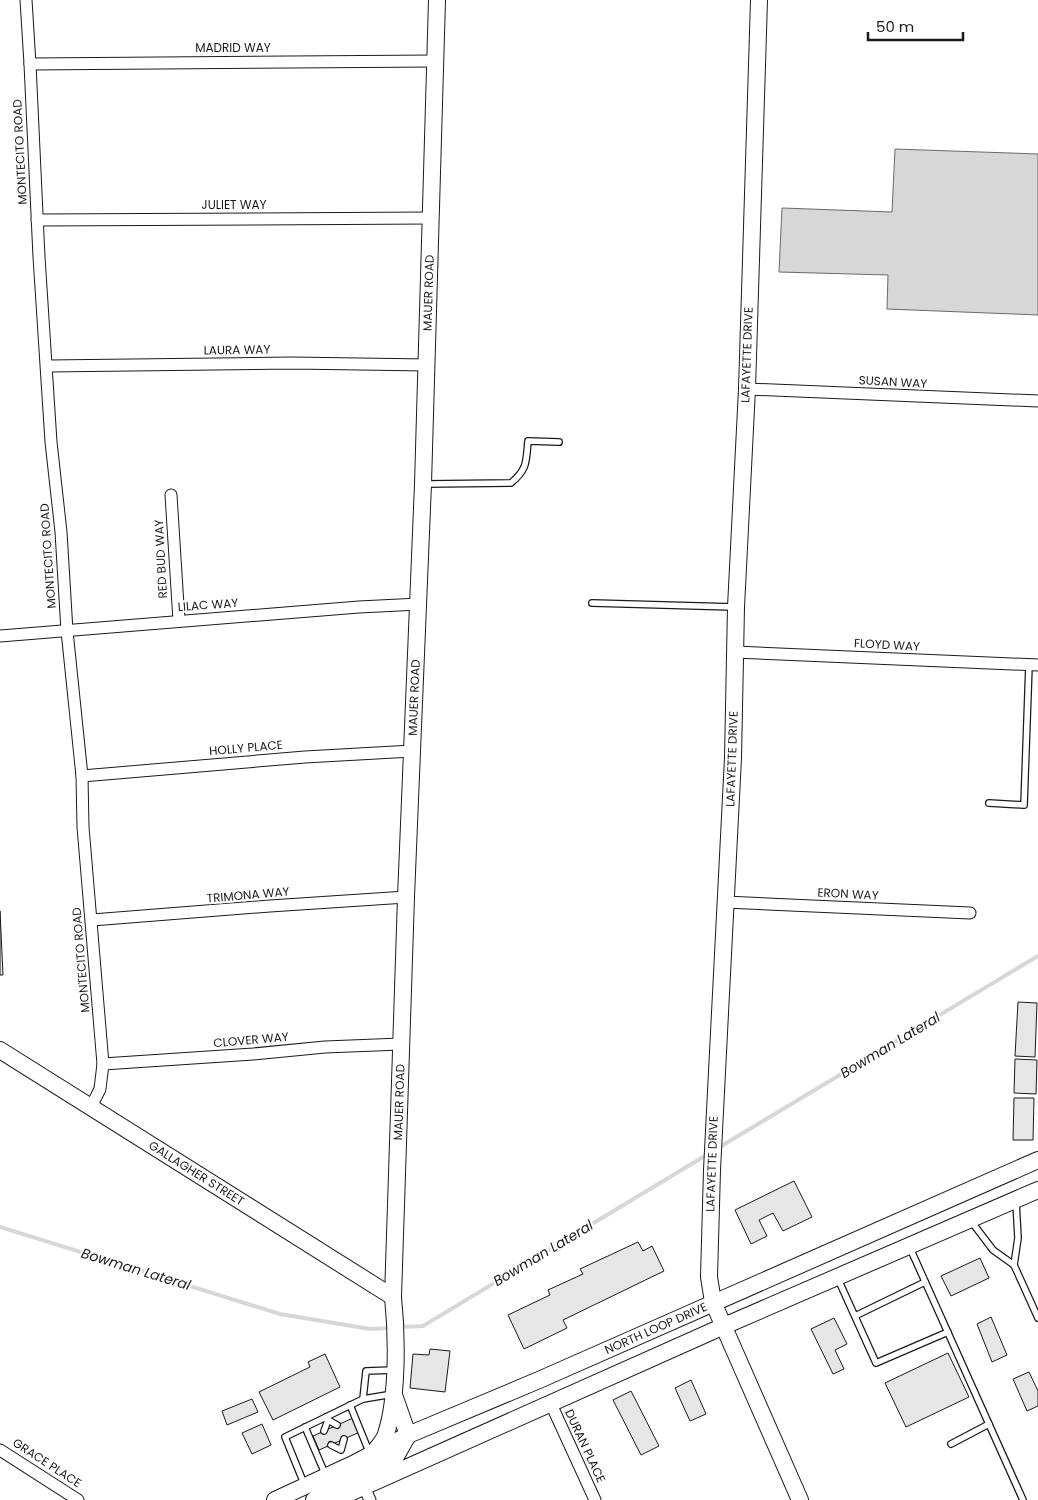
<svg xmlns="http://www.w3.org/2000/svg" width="1038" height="1500" viewBox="0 0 1038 1500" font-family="Poppins,sans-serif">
	<rect width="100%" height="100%" fill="#fff"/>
	<path fill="#d7d7d7" stroke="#6a6a6a" d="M895,149L1038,154V315L887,309L888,275L779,272L782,208L892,212Z"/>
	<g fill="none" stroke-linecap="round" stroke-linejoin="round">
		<g stroke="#d7d7d7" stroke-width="4">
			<path d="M718,1148L1038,956"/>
			<path d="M0,1227L280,1314L370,1329L391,1328"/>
			<path d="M400,1327L423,1326L708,1154"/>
		</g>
	</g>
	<g fill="#e6e6e6" stroke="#1a1a1a">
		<path d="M0,911L3,975H0Z"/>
		<path d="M1018,1002L1037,1003L1035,1057L1015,1056Z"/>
		<path d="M1015,1059L1037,1060L1036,1094L1014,1093Z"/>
		<path d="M1014,1098H1034L1033,1140H1013Z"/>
		<path d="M794,1181L812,1217L783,1231L773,1213L759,1220L767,1236L751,1244L735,1210Z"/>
		<path d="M638,1242L643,1251L652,1246L664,1271L563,1320L567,1328L524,1349L508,1315L550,1295L548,1290L583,1274L580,1269Z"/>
		<path d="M980,1258L989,1278L951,1296L941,1276Z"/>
		<path d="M991,1317L1007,1355L992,1362L977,1324Z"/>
		<path d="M834,1318L847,1344L835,1350L844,1369L833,1374L811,1329Z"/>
		<path d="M430,1349L450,1351L445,1392L410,1388L413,1354L429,1355Z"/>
		<path d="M948,1353L969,1397L906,1427L885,1383Z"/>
		<path d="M325,1354L340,1387L273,1420L259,1392L310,1367L308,1362Z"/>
		<path d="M1029,1372L1038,1391V1406L1027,1411L1013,1379Z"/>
		<path d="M691,1380L706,1414L690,1421L675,1388Z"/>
		<path d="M631,1391L659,1446L641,1455L613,1400Z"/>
		<path d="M252,1399L258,1412L227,1425L222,1411Z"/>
		<path d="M353,1418L360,1432L319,1450L313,1436Z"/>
		<path d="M262,1424L271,1445L252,1454L242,1433Z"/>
	</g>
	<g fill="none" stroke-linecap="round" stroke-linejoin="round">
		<defs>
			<g id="lane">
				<path d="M425,484L511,483C528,469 526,461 528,441L559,442"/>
				<path d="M592,603L734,607"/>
				<path d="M989,803L1024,805L1029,665"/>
				<path d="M971,1221L993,1250L1014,1265L1018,1238L1016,1202"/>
				<path d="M910,1248L1023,1500"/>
				<path d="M1014,1265L1038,1318"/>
				<path d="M838,1279L876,1363L948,1332"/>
				<path d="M855,1316L925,1282"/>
				<path d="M363,1399L393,1394"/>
				<path d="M350,1405L370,1454"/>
				<path d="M328,1420L337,1425"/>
				<path d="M305,1427L326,1476"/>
				<path d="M324,1431L328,1420L326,1417"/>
				<path d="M951,1444L989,1424"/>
				<path d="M331,1445L341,1450L344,1439"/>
				<path d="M305,1486L285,1437L363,1399L366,1371L394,1370"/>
			</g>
			<g id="street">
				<path d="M26,0L30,64L39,257L51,442L61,532L67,631L82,776L83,827L103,1064L100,1089L91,1107"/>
				<path d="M30,64L435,61"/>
				<path d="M37,220L431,218"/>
				<path d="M48,366L292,363L427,365"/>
				<path d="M747,389L1038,401"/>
				<path d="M171,495L179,621"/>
				<path d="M0,636L359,607L419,604"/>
				<path d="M735,652L1038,665"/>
				<path d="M82,776L305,757L412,751"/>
				<path d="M725,902L970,913"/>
				<path d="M92,920L270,906L406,897"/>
				<path d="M103,1064L253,1054L325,1047L401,1044"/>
				<path d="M551,1404L595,1500"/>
				<path d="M0,1450L78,1500"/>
				<path d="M364,1487L370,1500"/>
			</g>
			<g id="secondary">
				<path d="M759,0L747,389L736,607L733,758L712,1170L709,1277L713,1302L800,1500"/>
				<path id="s1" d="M0,1050L393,1297"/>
				<path id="s2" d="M373,1453C378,1447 384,1441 386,1434C398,1397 397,1335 393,1297L406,897L423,484L437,0"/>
				<path id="s3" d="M275,1500L353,1464L408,1435L539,1380L1038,1160"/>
				<path d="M314,1500L325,1491L395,1458L408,1435L394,1395"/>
				<path d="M334,1500L724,1326L1038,1190"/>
			</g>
		</defs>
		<use href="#lane" stroke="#1a1a1a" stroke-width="8"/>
		<use href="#street" stroke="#1a1a1a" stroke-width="13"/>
		<use href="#secondary" stroke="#1a1a1a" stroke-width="18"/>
		<use href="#lane" stroke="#fff" stroke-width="5.5"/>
		<use href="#street" stroke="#fff" stroke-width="11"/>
		<use href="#secondary" stroke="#fff" stroke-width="16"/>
	</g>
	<g text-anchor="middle" stroke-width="4" stroke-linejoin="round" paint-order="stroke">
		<g font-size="12" fill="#1a1a1a" stroke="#fff">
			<text x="233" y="52">MADRID WAY</text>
			<text transform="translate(20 152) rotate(-93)" y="4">MONTECITO ROAD</text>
			<text x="234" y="209">JULIET WAY</text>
			<text dy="4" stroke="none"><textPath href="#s2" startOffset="1166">MAUER ROAD</textPath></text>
			<text transform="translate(237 350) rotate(-1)" y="4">LAURA WAY</text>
			<text transform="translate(747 355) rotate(-88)" y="4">LAFAYETTE DRIVE</text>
			<text transform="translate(893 382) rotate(3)" y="4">SUSAN WAY</text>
			<text transform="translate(48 556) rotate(-94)" y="4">MONTECITO ROAD</text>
			<text transform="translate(161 559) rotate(-93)" y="4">RED BUD WAY</text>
			<text transform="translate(208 605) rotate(-4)" y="4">LILAC WAY</text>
			<text transform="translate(887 645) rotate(3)" y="4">FLOYD WAY</text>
			<text dy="4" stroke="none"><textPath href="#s2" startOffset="761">MAUER ROAD</textPath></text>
			<text transform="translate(246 748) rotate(-5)" y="4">HOLLY PLACE</text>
			<text transform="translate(732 759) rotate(-88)" y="4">LAFAYETTE DRIVE</text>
			<text transform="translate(848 894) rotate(3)" y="4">ERON WAY</text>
			<text transform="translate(248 895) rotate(-5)" y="4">TRIMONA WAY</text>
			<text transform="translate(81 960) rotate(-95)" y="4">MONTECITO ROAD</text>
			<text transform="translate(251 1040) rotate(-5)" y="4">CLOVER WAY</text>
			<text dy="4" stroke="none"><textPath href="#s2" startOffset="356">MAUER ROAD</textPath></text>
			<text transform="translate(712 1164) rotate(-88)" y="4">LAFAYETTE DRIVE</text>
			<text dy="4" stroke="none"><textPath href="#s1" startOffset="232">GALLAGHER STREET</textPath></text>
			<text dy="4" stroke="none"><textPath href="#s3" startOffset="418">NORTH LOOP DRIVE</textPath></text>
			<text transform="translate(585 1446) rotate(65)" y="4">DURAN PLACE</text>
			<text transform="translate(47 1463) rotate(33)" y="4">GRACE PLACE</text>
		</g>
		<g font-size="14" font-style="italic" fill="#1a1a1a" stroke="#fff">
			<text transform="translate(890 1045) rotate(-31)" y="5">Bowman Lateral</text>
			<text transform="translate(543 1253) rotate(-31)" y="5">Bowman Lateral</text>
			<text transform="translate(136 1269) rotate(17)" y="5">Bowman Lateral</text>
		</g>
	</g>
	<path d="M868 32v8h95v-8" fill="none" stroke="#1a1a1a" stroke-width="2.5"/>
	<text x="876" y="32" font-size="15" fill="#1a1a1a" stroke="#ffffff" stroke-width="4" paint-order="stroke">50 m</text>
</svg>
